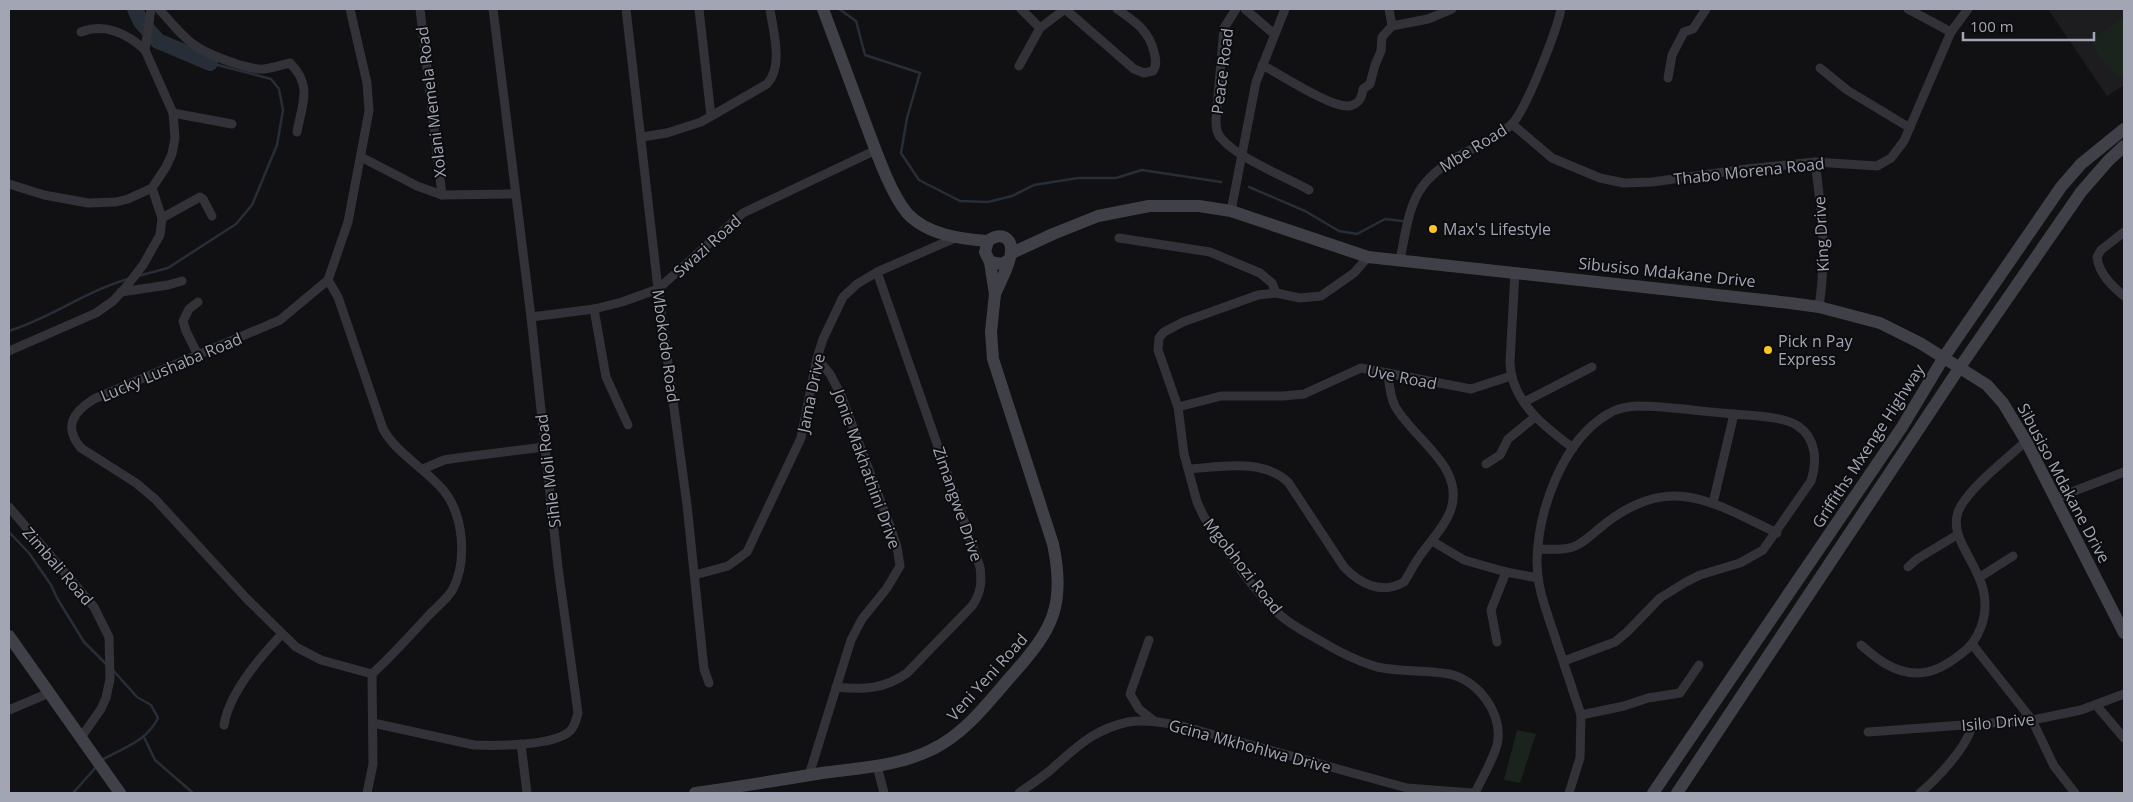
<svg xmlns="http://www.w3.org/2000/svg" width="2133" height="802" viewBox="0 0 2133 802" font-family="'Open Sans',sans-serif">
	<rect width="100%" height="100%" fill="#111113"/>
	<path fill="#1d1d20" d="M2048,9H2124V85L2107,96Z"/>
	<g fill="#1b231d">
		<path d="M2124,17V76L2118,77C2106,66 2096,56 2092,40Z"/>
		<path d="M1517,730L1536,734L1520,783L1504,780Z"/>
	</g>
	<g fill="none" stroke-linecap="round" stroke-linejoin="round">
		<g stroke="#272e37" stroke-width="2.5">
			<path d="M839,9L856,21L865,55L920,73L907,118L901,153L919,180L960,201L988,202L1012,196L1034,185L1078,178H1116L1142,170L1221,182"/>
			<path d="M1249,187L1305,211L1339,231L1357,234L1385,219L1402,221"/>
			<path d="M138,276L168,268L236,224L252,205L277,145L283,110L279,89L271,79L210,63"/>
			<path d="M9,331C51,318 86,291 128,279"/>
			<path d="M9,532L29,553L51,585L57,598L84,642L106,664"/>
			<path d="M144,737L155,760L193,793"/>
			<path d="M102,760C123,748 147,741 158,718L151,705L137,697L112,669"/>
			<path d="M73,793L97,766"/>
		</g>
		<path stroke="#272e37" stroke-width="16" d="M135,9L141,22L158,41L210,63"/>
		<g stroke="#323238" stroke-width="9">
			<path d="M159,9C188,42 193,50 237,64C245,66 255,70 264,69C273,68 281,65 290,63C313,86 302,104 297,132"/>
			<path d="M350,9L367,83L369,111L348,222L328,280L280,320L94,399C73,412 63,427 81,448L136,483L155,499L247,599L296,647L321,660L372,674"/>
			<path d="M420,9L442,195"/>
			<path d="M626,9L658,289L687,505L704,669L709,683"/>
			<path d="M699,9L711,116"/>
			<path d="M1021,9L1040,28"/>
			<path d="M1065,9L1134,69L1144,73L1153,71C1157,65 1156,59 1154,52C1149,30 1134,21 1117,9"/>
			<path d="M1236,9L1224,28L1216,119C1216,125 1216,133 1221,138C1237,158 1286,177 1309,190"/>
			<path d="M1245,9L1274,34"/>
			<path d="M1908,9L1951,32"/>
			<path d="M1392,26L1428,19L1452,9"/>
			<path d="M81,32C104,23 127,33 145,50"/>
			<path d="M1262,65C1280,74 1331,108 1349,106C1359,104 1362,98 1363,89L1370,84L1375,65L1381,51L1382,37L1392,26L1389,9"/>
			<path d="M1019,66L1040,28L1065,9"/>
			<path d="M1820,68L1847,90L1910,128"/>
			<path d="M1668,78L1672,55L1684,32L1693,29L1706,9"/>
			<path d="M173,113L232,124"/>
			<path d="M1512,124L1552,158L1600,178L1624,183L1652,182L1746,169L1815,162L1877,166L1891,158L1904,141L1951,32L1968,9"/>
			<path d="M642,137L667,133L701,122L767,84C784,66 773,31 770,9"/>
			<path d="M361,157L417,186L442,195L514,194"/>
			<path d="M1815,162C1822,213 1827,254 1819,307"/>
			<path d="M9,184L44,195L88,203L116,202L128,199L152,188L166,167L172,154L175,138L173,113L145,50L151,9"/>
			<path d="M1231,211L1256,82L1285,9"/>
			<path d="M162,218L200,197L203,199L212,216"/>
			<path d="M2124,232L2101,250L2097,257C2099,274 2112,286 2124,296"/>
			<path d="M1119,238L1210,252L1260,273L1272,283L1276,293"/>
			<path d="M1368,257L1354,273L1321,296L1300,298L1276,293L1258,295L1183,322L1164,332L1159,338L1158,350L1178,407L1184,454L1197,502L1204,517C1227,549 1249,586 1278,613C1289,624 1305,632 1319,640C1337,651 1357,661 1377,667C1400,672 1425,670 1449,674C1478,680 1504,714 1497,745C1492,762 1482,778 1475,793"/>
			<path d="M1400,260C1411,203 1412,181 1466,152C1481,144 1499,136 1512,124C1526,110 1557,30 1561,9"/>
			<path d="M1515,272L1510,362C1511,402 1545,427 1573,448"/>
			<path d="M328,280L338,297L383,429C396,453 427,470 444,491C464,516 467,561 453,589C448,598 438,606 430,614C411,634 393,655 372,674L373,764L367,793"/>
			<path d="M121,292L168,285L182,281"/>
			<path d="M594,309L606,377L628,425"/>
			<path d="M531,317L594,309L622,302L658,289L743,213L876,150"/>
			<path d="M9,351L96,313L113,301L126,287L143,265L160,235L162,218L152,188"/>
			<path d="M198,355L186,331L183,321L189,309L198,302"/>
			<path d="M1524,402L1592,367"/>
			<path d="M1178,407L1221,396H1283L1304,394L1361,368L1471,389L1511,376"/>
			<path d="M1486,464L1500,455L1508,439L1535,417"/>
			<path d="M423,469L444,460L457,458L544,447"/>
			<path d="M1189,469C1221,467 1262,458 1288,482L1344,567C1360,584 1382,595 1404,582C1410,573 1415,562 1422,553C1432,539 1446,525 1451,509C1465,466 1412,438 1395,406C1390,397 1389,383 1388,373"/>
			<path d="M2056,498L2124,472"/>
			<path d="M1713,503L1734,414"/>
			<path d="M9,507L94,607L109,637L110,679L106,698L101,709L80,739"/>
			<path d="M1432,541L1464,560L1506,572L1538,578"/>
			<path d="M1538,549C1579,551 1576,547 1606,523C1671,473 1712,502 1777,533"/>
			<path d="M1908,567L1917,559L1957,535"/>
			<path d="M695,575L728,566L747,552L801,438L817,358L823,339L843,297L857,284L877,272L955,238"/>
			<path d="M1980,577L2013,556"/>
			<path d="M1149,640L1130,694L1139,709L1154,721"/>
			<path d="M1497,642L1491,610L1506,572"/>
			<path d="M1972,644L2032,720L2054,766L2075,793"/>
			<path d="M1861,645C1877,659 1894,673 1917,673C1934,673 1948,664 1961,654C1971,647 1977,638 1981,627C2000,575 1946,547 1958,512C1966,490 2008,458 2026,441"/>
			<path d="M1564,661L1615,642L1627,632L1660,598L1686,582L1700,575L1740,563L1763,550L1811,481C1817,462 1817,439 1798,426C1783,416 1752,416 1734,414C1702,412 1670,406 1637,406C1627,407 1617,408 1608,414C1562,441 1538,511 1537,561C1537,577 1540,592 1545,607L1581,715L1580,758L1569,793"/>
			<path d="M836,687C863,690 885,689 907,673L972,606C981,593 982,582 980,567L877,272"/>
			<path d="M2096,705L2124,738"/>
			<path d="M9,710L49,693"/>
			<path d="M1581,715L1624,706L1648,698L1680,693L1699,665"/>
			<path d="M373,723L474,745C496,746 554,746 570,731C575,726 576,720 578,713L558,567L531,317L493,9"/>
			<path d="M224,725C229,693 260,657 282,634"/>
			<path d="M1868,732L2032,720L2081,710L2124,694"/>
			<path d="M521,744L527,793"/>
			<path d="M877,766L884,793"/>
			<path d="M809,775L851,640L862,619L887,588L900,566L897,547L891,529L841,395L830,374L817,358"/>
			<path d="M1019,793C1031,784 1045,776 1056,765C1080,744 1096,729 1128,722C1146,719 1165,723 1182,726L1407,788L1472,793"/>
			<path d="M1920,793C1937,779 1968,746 1972,725"/>
		</g>
		<g stroke="#404148" stroke-width="12">
			<path d="M823,9C838,49 853,90 868,130C877,154 891,194 907,213C927,235 961,239 988,241"/>
			<path d="M1012,253L1053,234L1098,216L1149,206H1199L1231,211L1368,257L1790,303L1819,307L1880,323L1920,343L1987,385L2003,403L2026,441L2124,633"/>
			<path d="M996,292C1001,279 1022,245 1004,237C998,235 993,237 988,241L985,252L990,262L1002,264L1009,260"/>
			<path d="M9,636L120,793"/>
			<path d="M695,793C737,787 780,780 822,773C859,768 900,766 933,749C966,733 989,701 1013,674C1053,629 1066,605 1053,544L993,359L991,332L995,294L990,262"/>
			<path d="M1653,793L1902,427L1944,357L2061,187L2081,164L2124,129"/>
			<path d="M1677,793L1960,367L2081,192L2108,161L2124,146"/>
		</g>
	</g>
	<g fill="#fcc720" stroke="#0c0c0e" stroke-width="2">
		<circle cx="1433" cy="229" r="5"/>
		<circle cx="1768" cy="350" r="5"/>
	</g>
	<g text-anchor="middle" stroke-width="4" stroke-linejoin="round" paint-order="stroke">
		<g font-size="16" fill="#a2a6b4" stroke="#0c0c0e">
			<text transform="translate(1222 71) rotate(-83)" y="6">Peace Road</text>
			<text transform="translate(431 102) rotate(-97)" y="6">Xolani Memela Road</text>
			<text transform="translate(1473 148) rotate(-32)" y="6">Mbe Road</text>
			<text transform="translate(1749 171) rotate(-6)" y="6">Thabo Morena Road</text>
			<text transform="translate(1821 234) rotate(-93)" y="6">King Drive</text>
			<text transform="translate(707 246) rotate(-42)" y="6">Swazi Road</text>
			<text transform="translate(1667 272) rotate(6)" y="6">Sibusiso Mdakane Drive</text>
			<text transform="translate(666 346) rotate(82)" y="6">Mbokodo Road</text>
			<text transform="translate(171 367) rotate(-23)" y="6">Lucky Lushaba Road</text>
			<text transform="translate(1402 377) rotate(11)" y="6">Uve Road</text>
			<text transform="translate(811 393) rotate(-78)" y="6">Jama Drive</text>
			<text transform="translate(1868 446) rotate(-57)" y="6">Griffiths Mxenge Highway</text>
			<text transform="translate(867 469) rotate(70)" y="6">Jonie Makhathini Drive</text>
			<text transform="translate(548 471) rotate(-97)" y="6">Sihle Moli Road</text>
			<text transform="translate(2064 483) rotate(62)" y="6">Sibusiso Mdakane Drive</text>
			<text transform="translate(958 504) rotate(71)" y="6">Zimangwe Drive</text>
			<text transform="translate(58 566) rotate(49)" y="6">Zimbali Road</text>
			<text transform="translate(1243 566) rotate(52)" y="6">Mgobhozi Road</text>
			<text transform="translate(987 677) rotate(-48)" y="6">Veni Yeni Road</text>
			<text transform="translate(1998 722) rotate(-5)" y="6">Isilo Drive</text>
			<text transform="translate(1250 746) rotate(15)" y="6">Gcina Mkhohlwa Drive</text>
		</g>
		<g font-size="16" fill="#a2a6b4" stroke="#0c0c0e" text-anchor="start">
			<text x="1443" y="235">Max's Lifestyle</text>
			<text x="1778" y="347">Pick n Pay<tspan x="1778" dy="18">Express</tspan></text>
		</g>
	</g>
	<rect width="2133" height="802" fill="none" stroke="#a2a6b4" stroke-width="20"/>
	<path d="M1963 32v8h131v-8" fill="none" stroke="#a2a6b4" stroke-width="2.5"/>
	<text x="1970" y="32" font-size="15" fill="#a2a6b4" stroke="#0c0c0e" stroke-width="4" paint-order="stroke">100 m</text>
</svg>
